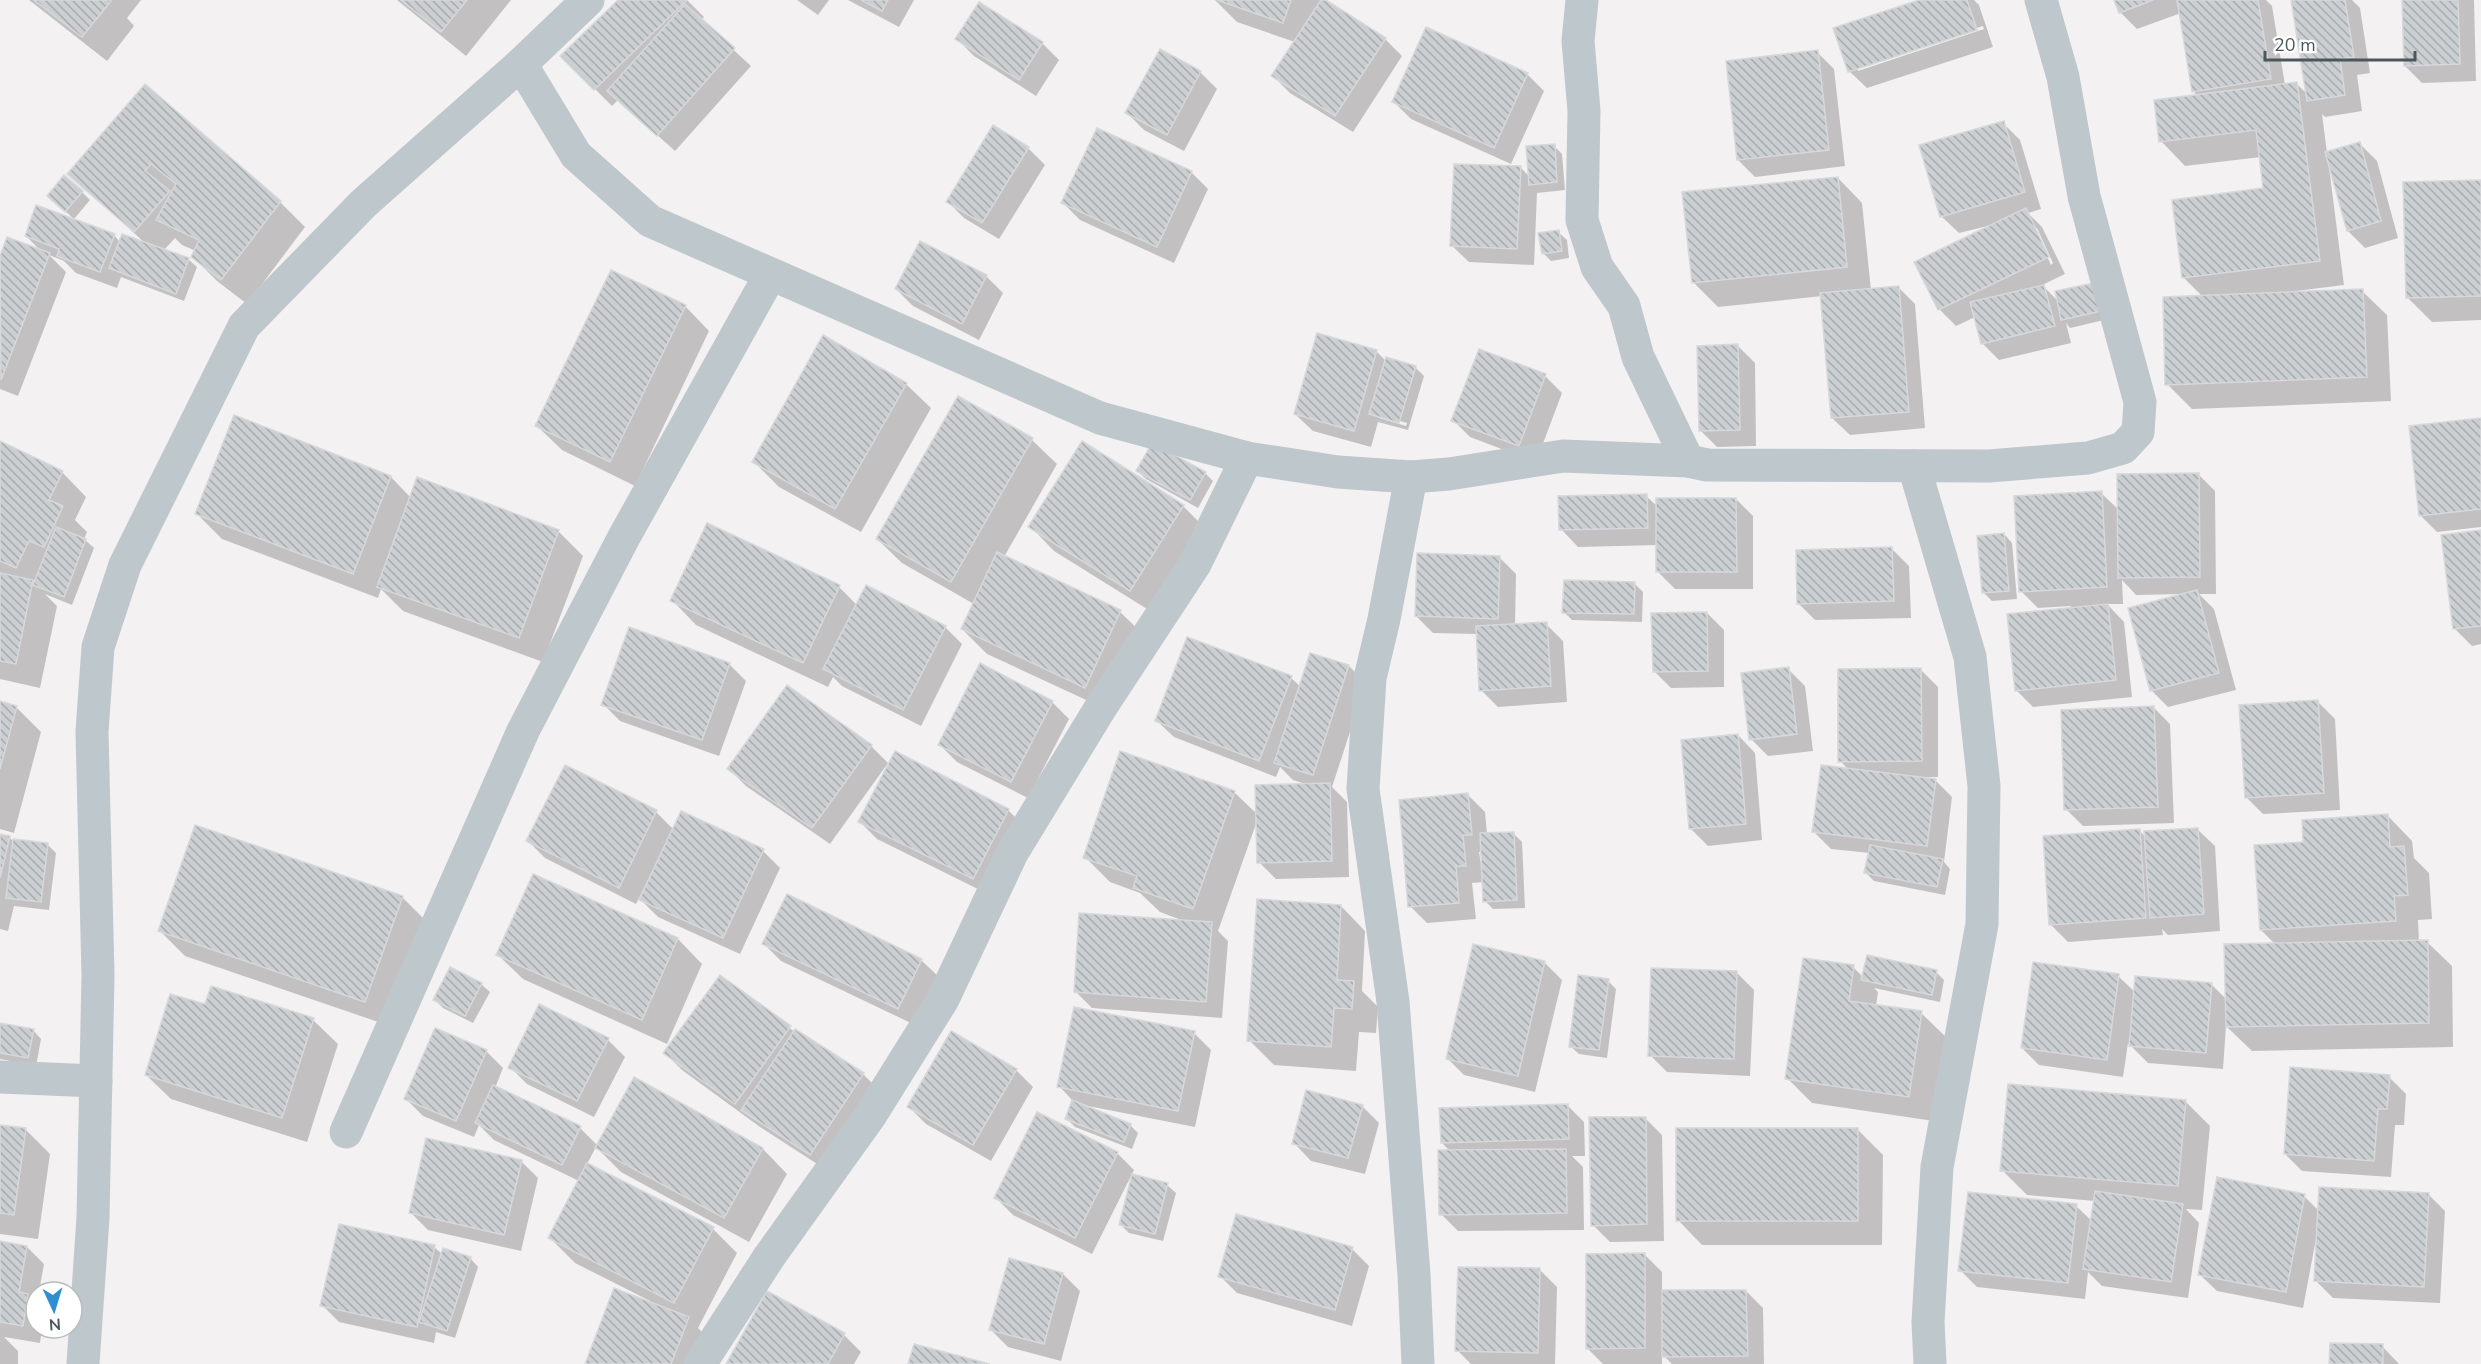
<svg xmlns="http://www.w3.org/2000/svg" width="2481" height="1364" viewBox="0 0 2481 1364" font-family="'Nunito Sans',sans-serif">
	<defs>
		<pattern id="building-back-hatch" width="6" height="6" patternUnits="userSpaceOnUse" patternTransform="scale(1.5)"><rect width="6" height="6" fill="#cbcfd2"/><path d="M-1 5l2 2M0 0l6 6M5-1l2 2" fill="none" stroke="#a7abae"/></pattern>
	</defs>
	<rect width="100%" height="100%" fill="#f3f1f1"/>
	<g fill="#0003" fill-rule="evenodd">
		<path d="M29,0H141L127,18L134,26L107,61Z"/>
		<path d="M397,0H511L466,56Z"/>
		<path d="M620,0H687L704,17L701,20L751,66L675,151L618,100L612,106L562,56Z"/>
		<path d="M797,0H829L818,15Z"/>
		<path d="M848,0H914L899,27Z"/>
		<path d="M1215,0H1324L1385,39L1402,56L1353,132L1290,93L1273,76L1295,42L1237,22Z"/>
		<path d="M1924,0H1974L1979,5L1993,47L1867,88L1849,71ZM1983,26L1984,29L1858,71V68Z"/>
		<path d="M2116,0H2266L2272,6L2285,85L2297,84L2307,94L2292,0H2352L2360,8L2370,73L2357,75L2362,111L2325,117L2322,114L2327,153L2360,144L2377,161L2398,238L2365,248L2348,231L2331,166L2329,167L2344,285L2296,291V293L2362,291L2387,315L2391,401L2192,409L2167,384L2203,297L2183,277L2265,190L2261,157L2185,166L2161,141L2198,96L2193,91L2181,13L2137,29L2120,12Z"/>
		<path d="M2403,0H2474L2476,81L2422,83L2405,66Z"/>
		<path d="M957,39L1042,43L1059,60L1036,96L974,56Z"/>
		<path d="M1817,52L1834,69L1845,166L1755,177L1738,160Z"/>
		<path d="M1200,72L1217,89L1184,151L1144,130L1127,113Z"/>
		<path d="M1527,74L1544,91L1511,164L1411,119L1394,102Z"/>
		<path d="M145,86L280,202L305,227L247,304L217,281L193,257L196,251L182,245L175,238L164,250L188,259L197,267L184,301L121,277L117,288L76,273L64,261L49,255L66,272L18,396L0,389V260L8,239L43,253L26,236L114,235L120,242L146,244L69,173Z"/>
		<path d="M2003,123L2020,140L2041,209L2028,213L2042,227L2065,274L2042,285L2058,301L2056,292L2113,318L2070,328L2066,323L2071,343L1999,360L1982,343L1975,317L1956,326L1939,309L1996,224L1959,233L1941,216ZM2034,228H2037L2053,263L2051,265Z"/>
		<path d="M1554,146L1562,154L1565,190L1537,193L1534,265L1469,262L1451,245L1521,168L1530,177Z"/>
		<path d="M1028,148L1045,165L999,239L964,218L947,201Z"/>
		<path d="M1191,172L1208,189L1174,263L1080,220L1063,203Z"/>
		<path d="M1838,178L1862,203L1871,290L1898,287L1915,304L1925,428L1850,435L1832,418L1822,296L1718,307L1693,282Z"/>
		<path d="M2481,181V320L2432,322L2407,297Z"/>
		<path d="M82,192L90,200L74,219L57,204Z"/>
		<path d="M1558,232L1567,240L1569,258L1551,261L1543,253Z"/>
		<path d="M986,276L1003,293L979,340L913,306L896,289Z"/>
		<path d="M685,306L709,331L635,486L562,450L537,426Z"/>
		<path d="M1738,346L1755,363L1756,446L1717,447L1700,430Z"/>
		<path d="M1376,351L1386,361L1415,367L1424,376L1408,430L1378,422L1371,447L1313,431L1295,414ZM1379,415L1407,423L1406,426L1379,418Z"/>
		<path d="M1545,376L1562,393L1536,462L1470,437L1453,420Z"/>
		<path d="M906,384L931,408L861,532L779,487L754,462Z"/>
		<path d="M959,398L1032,440L1057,464L1004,557L1120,612L1145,636L1110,711L987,654L962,629L974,604L902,563L877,539Z"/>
		<path d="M2481,419V527L2437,532L2420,515Z"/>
		<path d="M0,443L62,472L86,497L75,520L87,532L84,539L94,548L72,605L45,594L57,606L40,688L0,679Z"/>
		<path d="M1083,443L1183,506L1208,531L1155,614L1054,551L1030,526Z"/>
		<path d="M1137,471L1205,473L1213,481L1198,508L1146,479Z"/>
		<path d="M2198,474L2215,491L2216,594H2199L2214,609L2236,690L2168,707L2151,690L2183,594L2136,595L2122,580L2123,604H2107L2124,622L2132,697L2033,707L2016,690L2071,606L2038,608L2021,591L2101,493L2119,510Z"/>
		<path d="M391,477L411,498L558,531L583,556L543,662L403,611L381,589L378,598L222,539L197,514Z"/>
		<path d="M1646,496L1658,507L1736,499L1753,516V589H1675L1658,572V545L1578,547L1561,529Z"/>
		<path d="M2481,531V644L2472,646L2454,628Z"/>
		<path d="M2004,534L2012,543L2017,599L1992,601L1984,593Z"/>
		<path d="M1892,549L1909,566L1911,618L1815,620L1798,603Z"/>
		<path d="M1499,557L1516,574L1515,625L1546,624L1563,641L1567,702L1498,707L1481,690L1478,634L1433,633L1416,616Z"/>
		<path d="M1634,583L1643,592L1642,622L1572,620L1564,612Z"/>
		<path d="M839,587L857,605L945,627L962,644L921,726L842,686L833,677L828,687L696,625L672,600Z"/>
		<path d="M1707,613L1724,630V687L1671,688L1654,671Z"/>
		<path d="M1188,638L1291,678L1301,687L1349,666L1366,683L1332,787L1347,802L1349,877L1276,879L1259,862L1257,821L1218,931L1228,941L1222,1018L1092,1008L1075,991L1184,921L1160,912L1140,893L1110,882L1085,857L1234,792L1258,815L1309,785L1293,780L1280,767L1276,777L1174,737L1156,720Z"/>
		<path d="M729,664L746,681L719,756L620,721L603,704Z"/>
		<path d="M1788,669L1805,686L1813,751L1768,756L1751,739Z"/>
		<path d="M1921,670L1938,687V777H1927V779L1935,780L1952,797L1944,862L1950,869L1945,895L1874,881L1866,873L1870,853L1831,849L1814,832L1849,770L1840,761Z"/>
		<path d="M1052,702L1069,719L1028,798L957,762L940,745Z"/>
		<path d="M2318,702L2335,719L2340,810L2263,814L2246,797Z"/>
		<path d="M0,703L16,707L41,732L14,833L0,829Z"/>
		<path d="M2153,707L2170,724L2174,823L2083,826L2066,809Z"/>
		<path d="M1738,735L1755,753L1762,840L1708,846L1691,829Z"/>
		<path d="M871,746L888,763L830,844L746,786L729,769Z"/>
		<path d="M566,767L656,812L674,830L763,851L780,868L740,954L658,917L641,900L646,889L644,888L636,904L545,858L528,841Z"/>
		<path d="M1468,795L1485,812L1487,834L1513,833L1522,842L1525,908L1493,909L1485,901L1484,882L1472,883L1476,919L1427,923L1410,906ZM1479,852H1483V864H1481Z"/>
		<path d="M1008,810L1025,827L990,895L877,839L860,822Z"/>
		<path d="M2388,816L2412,841L2414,858L2429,873L2432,919L2418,920L2419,942H2427L2452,966L2453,1047L2252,1051L2226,1026L2223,1069L2148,1063L2128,1043L2123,1077L2039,1065L2022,1048L2118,976L2135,992L2211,984L2227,1000L2276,945L2261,930Z"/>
		<path d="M2197,829L2215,846L2220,931L2168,935L2162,929L2163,935L2068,942L2051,925L2140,831L2146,838Z"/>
		<path d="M0,835L10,838L14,842L47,844L56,853L49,910L14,906L8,931L0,929Z"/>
		<path d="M533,876L678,939L702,964L667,1044L523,979L498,955Z"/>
		<path d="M788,896L921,960L939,977L915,1025L781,961L764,944Z"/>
		<path d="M402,897L427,922L390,1026L185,956L160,931Z"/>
		<path d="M1341,906L1365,931L1362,991L1378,1007L1376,1033L1359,1032L1356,1071L1274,1065L1249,1040Z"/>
		<path d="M1474,946L1545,963L1562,980L1535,1092L1464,1075L1447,1058Z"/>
		<path d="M1853,967L1863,977L1936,972L1944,980L1940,1002L1874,988L1878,992L1876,1006L1921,1013L1946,1037L1934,1121L1812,1103L1787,1078Z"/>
		<path d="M1737,973L1754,990L1750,1076L1667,1072L1650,1055Z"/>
		<path d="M720,977L795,1032L863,1074L880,1091L828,1171L760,1127L682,1070L665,1053Z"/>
		<path d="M1608,981L1616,989L1607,1058L1579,1054L1570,1046Z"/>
		<path d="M481,984L490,992L473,1023L443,1008L435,1000Z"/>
		<path d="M212,988L313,1020L338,1044L307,1142L171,1099L146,1075L206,1006Z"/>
		<path d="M0,1025L33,1030L41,1039L36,1066L0,1059Z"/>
		<path d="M1194,1033L1211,1050L1195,1127L1083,1105L1130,1125L1138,1133L1132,1149L1075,1127L1067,1119L1073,1101L1059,1086Z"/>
		<path d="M608,1040L625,1057L594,1117L527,1084L510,1067Z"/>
		<path d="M486,1051L503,1068L495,1088L580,1128L598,1146L635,1079L763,1149L787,1174L749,1242L621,1172L596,1147L587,1164L713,1229L737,1253L698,1328L705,1335L694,1364H586L650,1301L575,1263L550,1238L579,1181L494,1140L479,1125L474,1137L423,1116L406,1099Z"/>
		<path d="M1016,1070L1033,1087L991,1161L926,1124L909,1107Z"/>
		<path d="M2389,1077L2406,1094L2404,1125H2395L2391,1177L2302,1171L2285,1154Z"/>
		<path d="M2185,1101L2210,1126L2202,1210L2186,1209L2199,1223L2188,1298L2102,1286L2088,1272L2085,1299L1977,1287L1960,1270L2076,1206L2092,1221L2095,1201L2027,1195L2002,1170Z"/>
		<path d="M1567,1105L1584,1122L1585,1156H1572L1583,1167L1584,1230L1458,1231L1441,1214L1451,1152L1442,1143Z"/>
		<path d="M1362,1106L1379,1123L1365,1174L1311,1161L1294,1143Z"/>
		<path d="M1645,1118L1662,1135L1664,1241L1610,1242L1593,1225Z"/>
		<path d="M0,1126L25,1129L50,1154L38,1239L0,1234Z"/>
		<path d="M1858,1130L1883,1155L1882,1245H1702L1678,1220Z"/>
		<path d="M1117,1153L1134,1170L1092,1254L1013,1215L996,1198Z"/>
		<path d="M521,1161L538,1178L521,1251L428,1230L411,1213Z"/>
		<path d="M1167,1185L1176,1193L1163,1241L1129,1233L1120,1224Z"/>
		<path d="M2428,1194L2445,1211L2440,1303L2333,1298L2316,1281L2318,1239H2316L2303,1308L2217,1291L2199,1274L2304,1196L2319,1211Z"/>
		<path d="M0,1243L27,1247L44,1264L39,1292H36V1328H42L40,1343L4,1337L18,1351V1364H0Z"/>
		<path d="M434,1247L442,1254L470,1258L478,1267L455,1338L436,1332L434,1343L339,1322L322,1305Z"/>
		<path d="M1352,1249L1369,1266L1352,1326L1237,1293L1220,1276Z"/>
		<path d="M1645,1255L1662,1272V1292L1746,1291L1763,1308L1764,1364H1672L1662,1354V1364H1603L1587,1348Z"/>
		<path d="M1540,1270L1557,1287L1555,1364H1471L1457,1350Z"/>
		<path d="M1063,1274L1080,1291L1061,1361L1008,1347L991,1330Z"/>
		<path d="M767,1293L844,1335L861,1352L854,1364H727Z"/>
		<path d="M2382,1346L2399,1364H2331Z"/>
	</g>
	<g fill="url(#building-back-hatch)" stroke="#d6d8db" stroke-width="1.5">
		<path d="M34,0H110L111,1L82,37Z"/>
		<path d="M401,0H467L441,32Z"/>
		<path d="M618,0H687L594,90L560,56Z"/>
		<path d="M861,0H888L882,11Z"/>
		<path d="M1217,0H1291L1283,23Z"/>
		<path d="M1321,0H1326L1386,38L1335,116L1271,76Z"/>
		<path d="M1919,0H1967L1977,30L1848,72L1833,28Z"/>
		<path d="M2114,0H2153L2119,13Z"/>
		<path d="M2177,0H2258L2271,79L2192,92Z"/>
		<path d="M2291,0H2345L2354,57L2340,59L2345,95L2307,101Z"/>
		<path d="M2402,0H2458L2460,64L2404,66Z"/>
		<path d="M979,2L1043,42L1019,80L955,39Z"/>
		<path d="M685,4L735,48L657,136L607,91Z"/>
		<path d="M1426,27L1528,73L1494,148L1392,102Z"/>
		<path d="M1160,49L1201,71L1167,135L1125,113Z"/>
		<path d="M1818,50L1829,150L1737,160L1726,61Z"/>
		<path d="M2297,82L2320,261L2182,278L2172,200L2263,188L2256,130L2159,142L2154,100Z"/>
		<path d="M145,84L281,201L221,280L191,257L199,240L156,220L176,184L151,164L145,171L170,191L134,232L67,174Z"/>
		<path d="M2004,121L2025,192L1940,217L1919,145Z"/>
		<path d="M993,125L1029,147L982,223L946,202Z"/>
		<path d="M1097,128L1192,171L1157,247L1061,203Z"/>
		<path d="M2360,142L2381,221L2347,231L2325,152Z"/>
		<path d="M1555,144L1557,182L1529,185L1526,146Z"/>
		<path d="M1454,164L1521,166L1517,249L1450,246Z"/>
		<path d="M64,175L83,191L65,212L47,196Z"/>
		<path d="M1838,177L1847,267L1692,283L1682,192Z"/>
		<path d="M2481,180V296L2406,298L2403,182Z"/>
		<path d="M36,205L115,234L100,272L57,256L59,249L25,236Z"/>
		<path d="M2026,208L2049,257L1938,310L1914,262Z"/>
		<path d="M1559,230L1562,251L1542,254L1538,233Z"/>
		<path d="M122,234L189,258L176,294L109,268Z"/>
		<path d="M7,237L50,253L1,380L0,256Z"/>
		<path d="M920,241L987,275L962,324L895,289Z"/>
		<path d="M611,270L686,305L610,462L535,426Z"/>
		<path d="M2099,282L2106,310L2061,320L2055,291Z"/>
		<path d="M2044,285L2055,326L1981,344L1970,302Z"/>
		<path d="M1899,286L1909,412L1831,418L1820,293Z"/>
		<path d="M2363,289L2367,377L2165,385L2163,297Z"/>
		<path d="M1317,333L1377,350L1354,431L1294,414Z"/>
		<path d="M823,335L907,383L835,509L752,462Z"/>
		<path d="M1738,344L1740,430L1699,431L1697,346Z"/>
		<path d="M1479,349L1546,374L1519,446L1451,421Z"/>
		<path d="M1386,357L1416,366L1399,423L1369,414Z"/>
		<path d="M958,396L1033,438L951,582L876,539Z"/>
		<path d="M234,415L391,476L353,574L195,514Z"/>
		<path d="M2481,418V509L2419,516L2409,426Z"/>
		<path d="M0,441L63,471L49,500L63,506L44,547L29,541L16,568L0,561Z"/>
		<path d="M1082,441L1184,505L1130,591L1028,527Z"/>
		<path d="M1152,443L1206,472L1190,500L1136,471Z"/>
		<path d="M2199,473L2200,577L2118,578L2117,474Z"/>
		<path d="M417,477L559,530L519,638L377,587Z"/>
		<path d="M2102,491L2107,587L2019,592L2014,496Z"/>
		<path d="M1647,494L1648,528L1559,530L1558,496Z"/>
		<path d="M1656,498H1736L1737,572H1656Z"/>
		<path d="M707,523L840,585L803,663L670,601Z"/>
		<path d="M56,527L86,539L64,597L33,585Z"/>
		<path d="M2481,530V626L2453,629L2441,535Z"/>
		<path d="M2004,533L2009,591L1982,593L1977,536Z"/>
		<path d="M1892,547L1894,601L1797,604L1796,550Z"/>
		<path d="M997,552L1121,610L1085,688L961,629Z"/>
		<path d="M1417,553L1500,556L1498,619L1415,616Z"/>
		<path d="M0,573L33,580L16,664L0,661Z"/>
		<path d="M1564,580L1635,582L1634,614L1562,613Z"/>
		<path d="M866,585L946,626L903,710L823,669Z"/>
		<path d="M2197,590L2219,673L2150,691L2128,608Z"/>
		<path d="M2108,604L2116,680L2015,691L2007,614Z"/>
		<path d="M1707,612L1708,671L1653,672L1651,613Z"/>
		<path d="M1547,622L1551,686L1479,691L1476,626Z"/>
		<path d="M629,627L730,663L702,740L601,705Z"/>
		<path d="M1187,637L1292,676L1259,761L1155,721Z"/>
		<path d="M1310,653L1349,665L1313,775L1274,763Z"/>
		<path d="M980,663L1053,701L1011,782L938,745Z"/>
		<path d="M1789,667L1797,734L1749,740L1741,673Z"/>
		<path d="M1921,668L1922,761L1838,762V669Z"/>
		<path d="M787,685L872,745L812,828L727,769Z"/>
		<path d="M2318,700L2324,793L2245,798L2239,705Z"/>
		<path d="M0,701L17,706L0,769Z"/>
		<path d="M2154,706L2158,807L2064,810L2061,710Z"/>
		<path d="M1738,734L1746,824L1689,829L1681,740Z"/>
		<path d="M895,751L1009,809L973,879L858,822Z"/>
		<path d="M1120,751L1235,791L1193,909L1133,888L1137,876L1083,858Z"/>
		<path d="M565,765L657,810L619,888L526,841Z"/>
		<path d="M1821,765L1936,779L1927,846L1812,832Z"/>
		<path d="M1330,783L1332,861L1257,863L1255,785Z"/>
		<path d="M1468,793L1472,835H1463L1466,866H1456L1459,903L1408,907L1399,800Z"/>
		<path d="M681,811L764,849L723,938L639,900Z"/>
		<path d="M2388,814L2390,847L2404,846L2408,895L2394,896L2396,921L2260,930L2254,845L2303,842L2302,820Z"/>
		<path d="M195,825L403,896L365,1002L158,931Z"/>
		<path d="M2198,828L2204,914L2150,918L2144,831Z"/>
		<path d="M2140,829L2146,918L2049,925L2043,836Z"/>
		<path d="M1514,832L1517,900L1483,902L1480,833Z"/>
		<path d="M0,834L10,836L0,878Z"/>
		<path d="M13,839L48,843L41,902L6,898Z"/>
		<path d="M1870,845L1943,859L1937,887L1864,873Z"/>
		<path d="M533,874L678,938L642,1020L496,955Z"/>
		<path d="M787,894L922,959L898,1009L762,944Z"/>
		<path d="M1257,899L1341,905L1337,980L1354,981L1352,1009L1334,1008L1331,1047L1247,1041Z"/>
		<path d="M1079,913L1212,922L1206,1002L1074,992Z"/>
		<path d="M2428,940L2429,1023L2226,1027L2224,944Z"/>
		<path d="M1473,944L1545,961L1518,1076L1446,1059Z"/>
		<path d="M1867,955L1937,970L1932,995L1861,980Z"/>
		<path d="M1803,958L1854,965L1849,1001L1922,1011L1909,1097L1785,1079Z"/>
		<path d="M2033,962L2119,974L2107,1060L2021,1048Z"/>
		<path d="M450,967L482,983L465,1016L433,1000Z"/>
		<path d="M1651,968L1737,971L1734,1059L1648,1056Z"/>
		<path d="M720,975L791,1026L735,1104L663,1053Z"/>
		<path d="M1578,975L1609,979L1599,1050L1569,1047Z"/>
		<path d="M2135,976L2212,983L2206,1053L2129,1046Z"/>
		<path d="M211,986L314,1018L282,1118L145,1075L170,994L205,1004Z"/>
		<path d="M539,1004L609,1038L577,1101L508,1068Z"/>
		<path d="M1074,1007L1195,1031L1178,1111L1057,1087Z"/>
		<path d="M0,1023L34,1029L28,1058L0,1053Z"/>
		<path d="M435,1028L487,1050L456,1121L404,1099Z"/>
		<path d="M795,1029L864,1073L810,1155L741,1110Z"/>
		<path d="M951,1031L1017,1069L973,1145L907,1107Z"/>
		<path d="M2290,1067L2390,1075L2387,1109H2378L2374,1161L2284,1154Z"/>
		<path d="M634,1077L763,1148L724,1218L595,1148Z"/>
		<path d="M2008,1084L2186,1100L2178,1186L2000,1171Z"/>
		<path d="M493,1085L581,1126L562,1165L475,1123Z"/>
		<path d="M1306,1090L1363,1105L1348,1158L1292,1144Z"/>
		<path d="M1072,1100L1131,1124L1124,1142L1065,1119Z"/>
		<path d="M1568,1104L1569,1139L1441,1143L1439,1108Z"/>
		<path d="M1037,1112L1118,1152L1075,1238L994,1198Z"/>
		<path d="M1589,1117H1646L1647,1224L1591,1226Z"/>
		<path d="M0,1125L26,1128L14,1215L0,1213Z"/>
		<rect x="1676" y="1128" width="182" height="93"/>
		<path d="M426,1138L522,1160L504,1235L409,1213Z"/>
		<path d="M1566,1149L1567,1213L1439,1215L1438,1150Z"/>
		<path d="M587,1163L714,1227L674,1303L548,1238Z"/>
		<path d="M1132,1174L1168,1183L1155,1234L1119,1225Z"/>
		<path d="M2217,1177L2305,1194L2286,1292L2198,1275Z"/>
		<path d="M2319,1187L2429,1193L2424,1287L2314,1281Z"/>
		<path d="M2095,1191L2183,1204L2171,1282L2083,1269Z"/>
		<path d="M1968,1192L2077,1204L2068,1283L1958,1271Z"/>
		<path d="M1236,1214L1353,1247L1335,1310L1218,1277Z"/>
		<path d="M339,1224L435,1245L417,1327L320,1306Z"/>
		<path d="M0,1241L27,1246L19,1292L28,1294L23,1326L0,1322Z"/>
		<path d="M443,1248L471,1257L447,1331L419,1322Z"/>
		<path d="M1645,1253V1348L1586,1349V1254Z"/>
		<path d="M1009,1258L1063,1273L1044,1344L989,1330Z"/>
		<path d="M1458,1267L1540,1268L1538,1353L1455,1351Z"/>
		<path d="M614,1288L689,1317L671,1364H585Z"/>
		<path d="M1662,1290H1746L1748,1356L1662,1357Z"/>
		<path d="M767,1291L845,1333L828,1364H726Z"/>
		<path d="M2330,1343L2383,1344V1364H2329Z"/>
		<path d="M914,1344L990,1364H908Z"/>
	</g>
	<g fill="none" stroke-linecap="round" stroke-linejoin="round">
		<g stroke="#bec7cc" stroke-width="33">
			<path d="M1582,0L1578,41L1584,111L1582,220L1597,267L1624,306L1638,357L1688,461"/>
			<path d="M521,64L576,155L650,221L1100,418L1247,458L1338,472L1411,477L1449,474L1563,456L1688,461L1707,465L1989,466L2088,458L2123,448L2138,432L2140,402L2084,196L2063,77L2041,0"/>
			<path d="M1914,466L1970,657L1984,786L1982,924L1937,1167L1928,1322L1930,1364"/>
			<path d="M1411,477L1384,619L1370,678L1363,789L1393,1002L1414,1275L1418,1364"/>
			<path d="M0,1077L96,1081"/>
			<path d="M346,1132L523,731L624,537L770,275"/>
			<path d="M83,1364L93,1218L98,975L92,732L98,647L125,565L244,326L364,203L521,64L588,0"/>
			<path d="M700,1364L769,1257L870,1116L943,999L1012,853L1101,707L1195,564L1247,458"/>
		</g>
	</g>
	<g transform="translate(54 1310) rotate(176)"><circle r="28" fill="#ffffff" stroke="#b7bcbe" stroke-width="1.5"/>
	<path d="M0-4.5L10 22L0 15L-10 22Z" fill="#2e8ed0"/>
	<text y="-9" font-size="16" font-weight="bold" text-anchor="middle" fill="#4b575c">N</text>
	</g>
	<path d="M2265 51v9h150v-9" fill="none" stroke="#4b575c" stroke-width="3"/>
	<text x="2274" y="51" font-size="18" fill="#4b575c" stroke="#ffffff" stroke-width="4.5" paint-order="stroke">20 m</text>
</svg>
